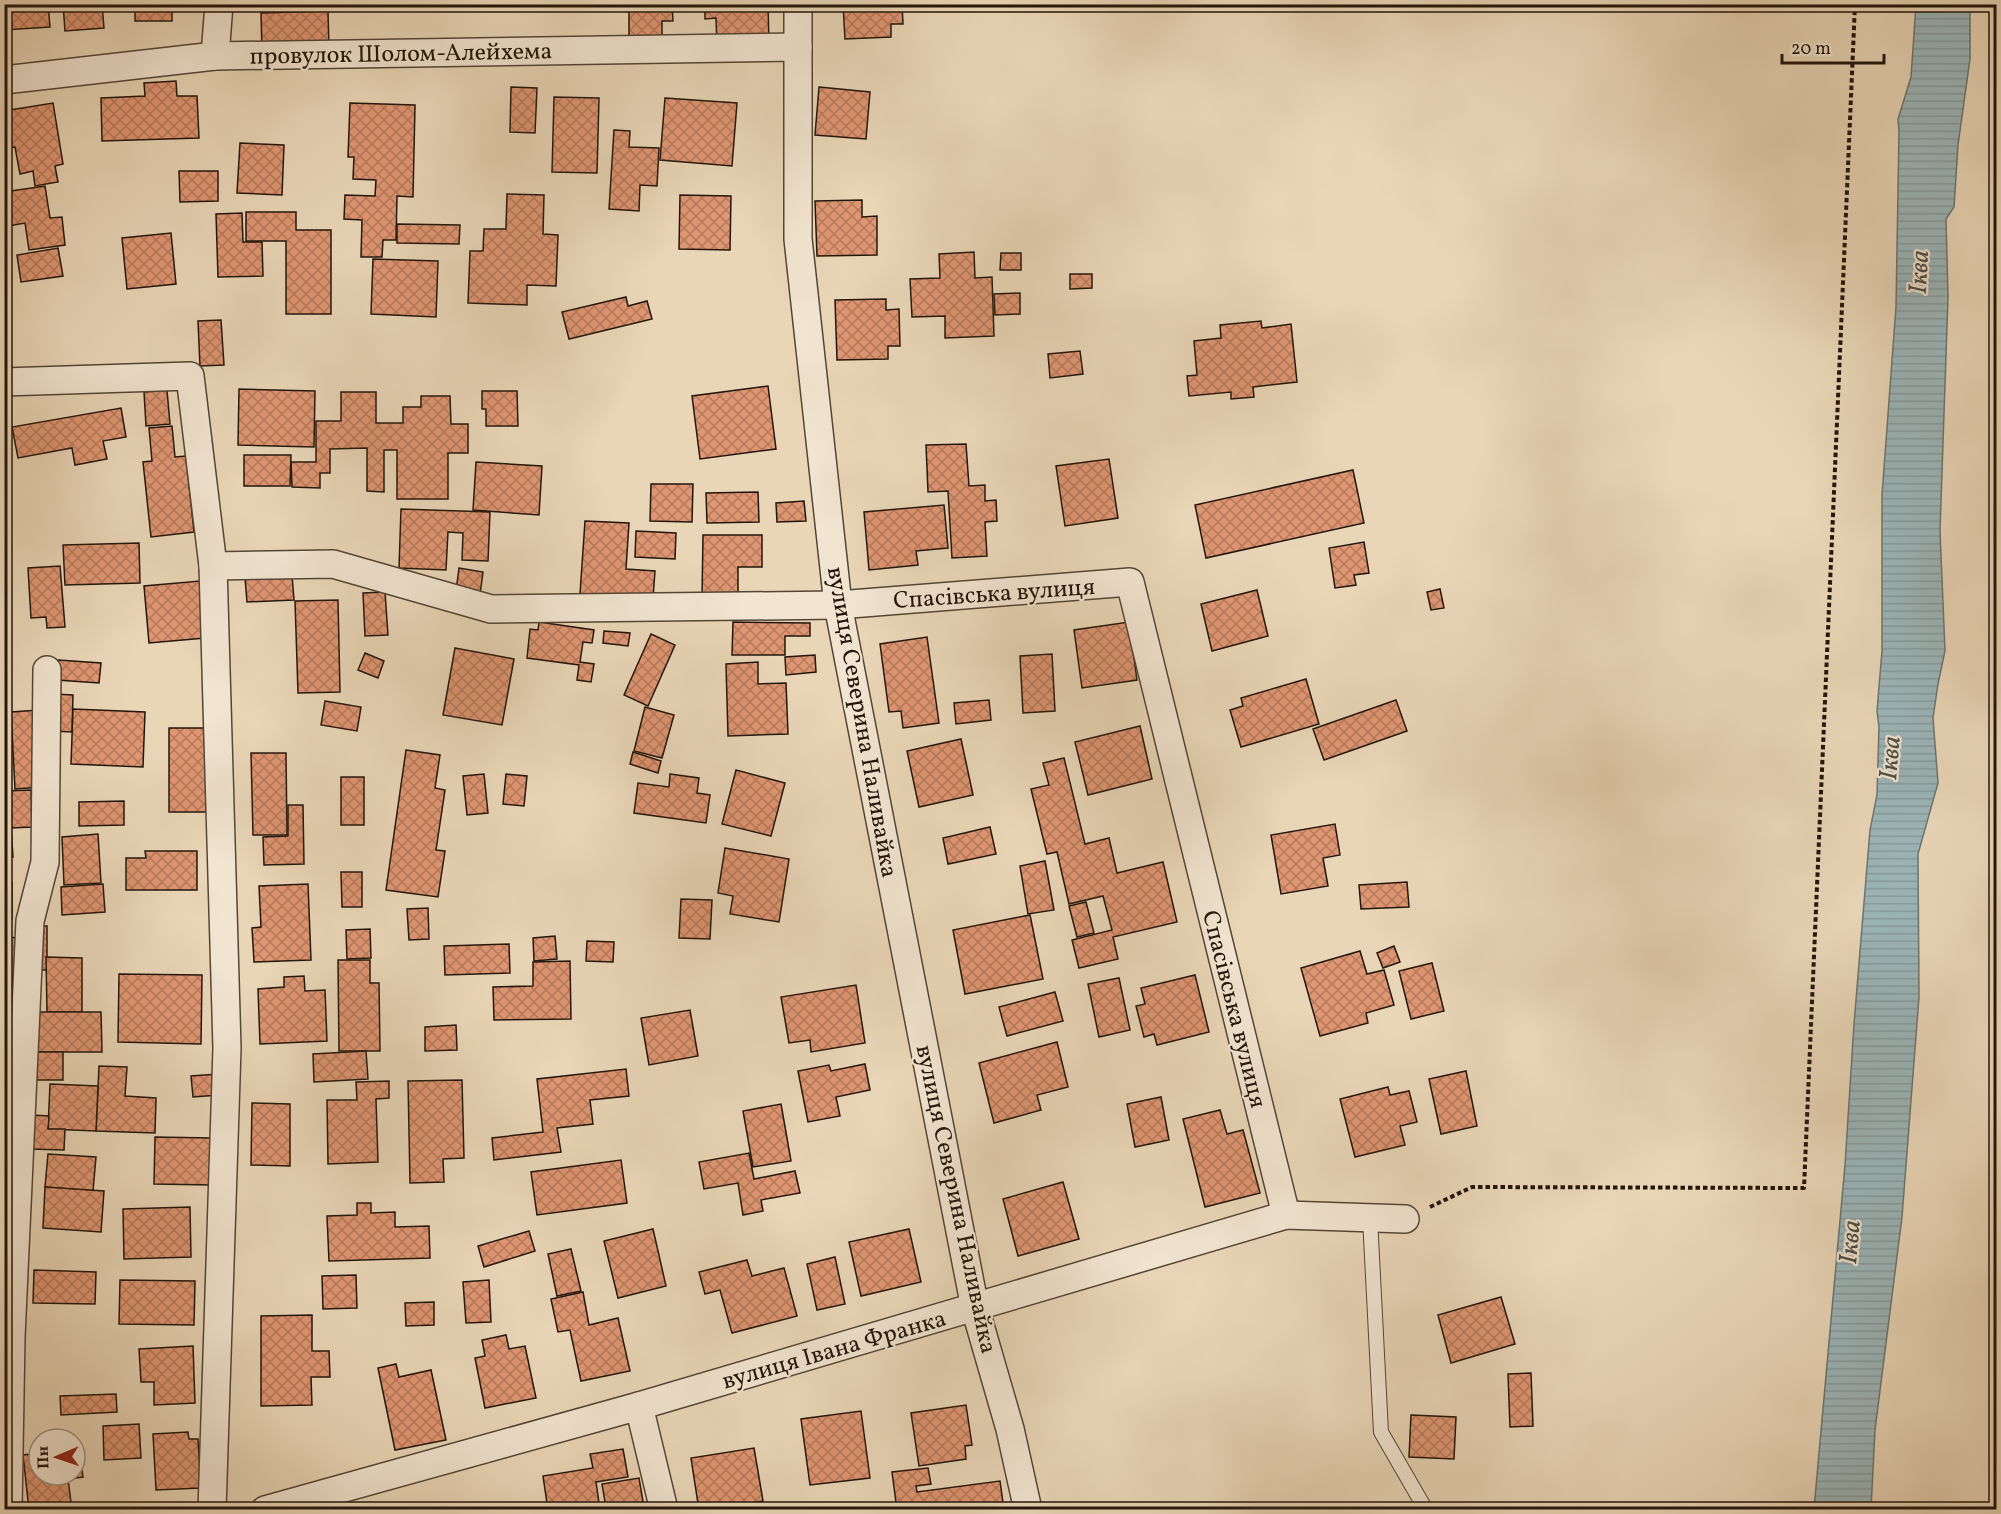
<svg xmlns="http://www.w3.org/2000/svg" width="2001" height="1514" viewBox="0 0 2001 1514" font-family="Vollkorn,serif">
	<defs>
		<pattern id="water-rules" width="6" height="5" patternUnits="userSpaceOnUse" patternTransform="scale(1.5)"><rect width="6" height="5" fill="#9cb6b9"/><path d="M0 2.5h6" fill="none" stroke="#869c9e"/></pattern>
		<pattern id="building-cross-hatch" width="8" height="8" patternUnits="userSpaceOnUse" patternTransform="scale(1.5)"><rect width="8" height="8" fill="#df9672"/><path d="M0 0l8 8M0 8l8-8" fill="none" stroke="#b4795c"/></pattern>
	</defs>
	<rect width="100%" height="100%" fill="#e9d6b7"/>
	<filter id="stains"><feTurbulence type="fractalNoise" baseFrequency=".00333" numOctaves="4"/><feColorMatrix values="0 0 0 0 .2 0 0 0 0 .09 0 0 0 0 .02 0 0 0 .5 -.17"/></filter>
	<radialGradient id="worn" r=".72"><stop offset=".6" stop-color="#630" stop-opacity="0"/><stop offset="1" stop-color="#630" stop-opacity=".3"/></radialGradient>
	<path fill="url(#water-rules)" stroke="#6c7673" stroke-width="1.5" d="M1916,5H1970V59L1958,145L1954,207L1946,219L1948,297L1940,531L1945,651L1938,684L1933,718L1938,783L1918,854L1919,997L1902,1217L1875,1430L1871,1509H1814L1845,1165L1854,1024L1870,830L1877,795L1879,727L1877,711L1882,651V495L1896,307L1899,132L1898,119L1911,77Z"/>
	<g fill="url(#building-cross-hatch)" stroke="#23160b" stroke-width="1.5">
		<path d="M13,4H48L50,27L4,30V12H13Z"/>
		<path d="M63,4H102L104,28L65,31Z"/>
		<rect x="135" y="4" width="37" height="17"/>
		<path d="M629,4H672L673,21H662V38H629Z"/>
		<path d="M705,4H768L769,45L717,47L716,18L705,19Z"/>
		<path d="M843,4H902L903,24H891V37L845,39Z"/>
		<path d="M328,11L329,49L262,52L261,13Z"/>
		<path d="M176,81L177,96H197L199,138L102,141L101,98L145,96L144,83Z"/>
		<path d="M511,87L537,88L535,133L510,132Z"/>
		<path d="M819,87L870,92L866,139L815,135Z"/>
		<path d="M554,97L599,98L597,173L552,172Z"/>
		<path d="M665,98L737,103L732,166L660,160Z"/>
		<path d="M53,103L63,164L55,166L58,182L35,186L33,171L20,174L15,147L4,149V111Z"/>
		<path d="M350,103L415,105L413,197L397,196L396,240H383L382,257H361L362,220L344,219L345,195L375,196L376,180L353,179L354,157H348Z"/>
		<path d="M614,130L630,131L629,147L659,148L657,186L640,185L639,211L609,209Z"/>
		<path d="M240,143L284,145L282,195L237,193Z"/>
		<path d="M179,171H218V201L180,202Z"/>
		<path d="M45,186L50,218L62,217L65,245L29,250L25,223L8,226L4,192Z"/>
		<path d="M507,194L544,195L543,234L558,235L556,286L527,285V305L468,303L470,251H483L484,229H506Z"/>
		<path d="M680,195L731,196L730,250L679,249Z"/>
		<path d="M862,200V217L877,216V255L817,256L815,201Z"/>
		<path d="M246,212H296V230H331V314H286V241H246Z"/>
		<path d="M242,213L243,242H262L263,276L218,277L216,214Z"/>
		<path d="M397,224L460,225L459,244L397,243Z"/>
		<path d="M171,233L176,284L127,289L122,238Z"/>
		<path d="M58,248L63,276L21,282L17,255Z"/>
		<path d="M974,252L975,278L992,277L994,336L945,338V316L912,317L910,279L940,278L939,254Z"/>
		<path d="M1001,253H1021V270H1000Z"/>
		<path d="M373,259L438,261L436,317L371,314Z"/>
		<path d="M1070,274H1092V288L1070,289Z"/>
		<path d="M1020,293V314L995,315L994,294Z"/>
		<path d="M626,297L628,306L647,301L652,319L569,339L562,312Z"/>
		<path d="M886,299V310L899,309L900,346H888V359L837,360L835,300Z"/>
		<path d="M221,320L224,365L200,366L198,321Z"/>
		<path d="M1261,321L1262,328L1291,324L1297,382L1253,387L1254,397L1231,399V392L1189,396L1187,376L1197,375L1194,341L1221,338L1220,325Z"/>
		<path d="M1080,351L1083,374L1050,378L1048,354Z"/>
		<path d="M768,386L776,449L700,459L692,396Z"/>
		<path d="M239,389L315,391L314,447L238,445Z"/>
		<path d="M167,390L170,424L146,426L144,392Z"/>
		<path d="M482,391H517L518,426H486V409H482Z"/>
		<path d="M341,392H376V423H403V407H421V396H450L451,424H468V453H448V499H397V450H384V492L367,491V448L330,449V473H320V488L292,487L291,462H316V421H341Z"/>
		<path d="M121,408L126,437L103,441L107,459L75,465L72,448L18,458L12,427Z"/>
		<path d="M172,426L175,457L186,456L194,532L151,537L143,462L152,461L149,428Z"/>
		<path d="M966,444L969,486L985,485V501L996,500L997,521L985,522L987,556L952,558L948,491L928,492L926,445Z"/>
		<path d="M244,455H291L290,486H244Z"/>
		<path d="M1109,459L1118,518L1065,526L1056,466Z"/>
		<path d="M476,462L542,466L539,515L473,510Z"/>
		<path d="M1353,470L1364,523L1206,558L1195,505Z"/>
		<path d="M651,484H693L692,522L650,521Z"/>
		<path d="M758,492L759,522L707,523L706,493Z"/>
		<path d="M804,501L806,521L777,522L776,503Z"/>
		<path d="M944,505L948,548L916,551L918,565L869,570L864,512Z"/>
		<path d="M401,509L490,512L488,561L462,560L463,533L448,532L446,570L399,568Z"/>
		<path d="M585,521L629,523L626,569L655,571L653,598L580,594Z"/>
		<path d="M636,531L676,533L675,559L635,557Z"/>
		<path d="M703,535H762V567H738V598H702Z"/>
		<path d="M1364,542L1369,573L1354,575L1356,585L1335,588L1329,548Z"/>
		<path d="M139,543L140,583L65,585L63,545Z"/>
		<path d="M60,566L65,627L47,628L46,617L31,618L28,568Z"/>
		<path d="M459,568L483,572L480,595L456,591Z"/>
		<path d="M292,575L294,600L247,602L245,578Z"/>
		<path d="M200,581L205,638L149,643L144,586Z"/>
		<path d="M1440,589L1444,608L1431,610L1427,592Z"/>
		<path d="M1257,590L1268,636L1212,651L1201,604Z"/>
		<path d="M385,592L388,635L365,636L363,593Z"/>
		<path d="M338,600L340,692L298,693L295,601Z"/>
		<path d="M539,622L594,630L592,643L583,642L580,662L594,664L591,682L577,680L579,665L527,658L530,629L538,630Z"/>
		<path d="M733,622L810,623V636H785V655H732Z"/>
		<path d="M1129,622L1137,680L1082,688L1074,630Z"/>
		<path d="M604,631L630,633L628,646L603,643Z"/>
		<path d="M651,634L675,645L648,706L624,695Z"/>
		<path d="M927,637L939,723L903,728L901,711L889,712L880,644Z"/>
		<path d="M455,648L514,659L502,725L443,715Z"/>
		<path d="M365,653L384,661L378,678L358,670Z"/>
		<path d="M1052,654L1055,711L1023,713L1020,656Z"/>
		<path d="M815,655L816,672L786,675L785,657Z"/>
		<path d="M58,660L101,663L99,683L57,680Z"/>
		<path d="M758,662V684L786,683L788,734L728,736L726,664Z"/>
		<path d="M1306,679L1319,724L1241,747L1230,710L1243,706L1241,698Z"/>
		<path d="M53,694L73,695L72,732L52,731Z"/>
		<path d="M989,700L991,720L956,724L954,703Z"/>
		<path d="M1396,700L1407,731L1324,760L1313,729Z"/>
		<path d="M325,701L361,707L357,731L321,725Z"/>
		<path d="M645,707L674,715L662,758L634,751Z"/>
		<path d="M73,709L145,712L143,767L71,764Z"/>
		<path d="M39,710L43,787L15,789L11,712Z"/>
		<path d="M1140,726L1152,779L1088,795L1075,742Z"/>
		<rect x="169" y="728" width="43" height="84"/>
		<path d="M961,739L973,795L919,807L907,751Z"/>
		<path d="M406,750L440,755L435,788L445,790L436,850L445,851L438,897L386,890Z"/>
		<path d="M633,752L661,761L658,773L630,764Z"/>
		<path d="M251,753H286L287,835H253Z"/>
		<path d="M1064,758L1085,844L1109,838L1117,873L1163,862L1177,922L1113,937L1118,959L1079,968L1072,940L1112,930L1103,896L1069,904L1057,852L1047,854L1031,789L1049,785L1043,763Z"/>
		<path d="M736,770L785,783L771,836L722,824Z"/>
		<path d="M484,774L488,813L467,815L463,776Z"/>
		<path d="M506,774L527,776L524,806L503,804Z"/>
		<path d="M670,774L699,778L697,793L710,795L706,823L634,813L638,783L669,787Z"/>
		<rect x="341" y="777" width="23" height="48"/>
		<path d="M31,790L32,827L11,828L13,857H4V791Z"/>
		<path d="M124,801V825L79,826V802Z"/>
		<path d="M288,805H303L304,864L264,865L263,837L288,836Z"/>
		<path d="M1335,824L1340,855L1323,858L1328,886L1281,894L1271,835Z"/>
		<path d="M990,827L996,854L948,864L943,838Z"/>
		<path d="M98,834L101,883L64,885L62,837Z"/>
		<path d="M725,848L789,859L779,922L730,914L733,896L718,893Z"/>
		<path d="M145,851H197V890H126V858H146Z"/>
		<path d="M1045,861L1054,910L1028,914L1020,866Z"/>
		<path d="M341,872H362V907H342Z"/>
		<rect x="4" y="882" width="8" height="37"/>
		<path d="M1407,882L1409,907L1361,909L1359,885Z"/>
		<path d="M103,884L105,912L62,915L61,887Z"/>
		<path d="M308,884L311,960L254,962L252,928L261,927L259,886Z"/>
		<path d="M681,899L712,900L710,939L679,938Z"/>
		<path d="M1086,902L1094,933L1077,937L1069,906Z"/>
		<path d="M428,908L429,939L409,940L407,909Z"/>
		<path d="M1030,915L1043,979L965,994L953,930Z"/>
		<rect x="37" y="926" width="10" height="44"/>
		<path d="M370,929L371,958L347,959L346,930Z"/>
		<path d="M555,936L557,959L534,961L533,938Z"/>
		<path d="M4,937L20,938L16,984H4Z"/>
		<path d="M587,941L614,942L613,962L586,961Z"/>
		<path d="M509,944L510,973L445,975L444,946Z"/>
		<path d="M1394,946L1400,962L1383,968L1377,953Z"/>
		<path d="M1360,951L1367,974L1384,970L1394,1005L1366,1013L1368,1023L1320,1036L1301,968Z"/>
		<path d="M46,957L82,958V1012H47Z"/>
		<path d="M338,960H370V983H379L380,1051H339Z"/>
		<path d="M570,961L571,1019L494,1020L493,987L533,986V962Z"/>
		<path d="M1432,963L1444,1011L1411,1019L1399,971Z"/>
		<path d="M119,974L202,975L201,1044L118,1042Z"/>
		<path d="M1195,975L1209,1032L1157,1045L1154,1034L1144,1037L1136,1006L1145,1004L1141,988Z"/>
		<path d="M304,976L305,991L325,990L327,1041L260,1044L258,989L284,987V977Z"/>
		<path d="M1119,978L1130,1030L1099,1037L1088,984Z"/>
		<path d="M856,985L865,1043L811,1052L810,1040L789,1043L781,997Z"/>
		<path d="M1055,992L1063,1021L1007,1036L999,1007Z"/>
		<path d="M690,1010L698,1056L649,1065L641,1018Z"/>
		<path d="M37,1012H101L102,1052H37Z"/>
		<path d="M456,1025L457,1050L425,1051V1027Z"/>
		<path d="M1057,1042L1068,1087L1037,1095L1041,1110L994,1123L979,1063Z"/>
		<path d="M366,1051L368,1079L314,1082L313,1054Z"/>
		<rect x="37" y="1052" width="26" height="28"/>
		<path d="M865,1064L870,1090L836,1097L840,1116L808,1122L798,1071L829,1065L831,1071Z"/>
		<path d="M99,1066L127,1067L125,1096L156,1098L155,1133L96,1131Z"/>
		<path d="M626,1069L629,1096L590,1100L593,1124L557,1128L561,1152L494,1160L492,1138L543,1132L537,1079Z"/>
		<path d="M1466,1071L1477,1126L1441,1134L1429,1079Z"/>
		<path d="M218,1074L219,1095L193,1097L191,1076Z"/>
		<path d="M462,1080L464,1158L443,1159L444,1182L410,1183L408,1081Z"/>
		<path d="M389,1081V1098L376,1099L378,1162L328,1164L327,1100H357L356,1082Z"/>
		<path d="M50,1084L98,1086L96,1131L48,1129Z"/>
		<path d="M1388,1087L1390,1095L1409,1091L1417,1122L1400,1126L1405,1145L1355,1157L1340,1099Z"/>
		<path d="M1161,1097L1169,1140L1135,1147L1127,1104Z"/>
		<path d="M252,1103L290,1104V1166L251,1165Z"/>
		<path d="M781,1104L791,1161L753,1167L743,1111Z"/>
		<path d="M1220,1110L1227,1134L1243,1130L1260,1193L1205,1207L1183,1119Z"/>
		<path d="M31,1115L49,1116L48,1129H65L64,1150L30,1149Z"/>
		<path d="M155,1137L212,1138L211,1185L154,1184Z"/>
		<path d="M749,1153L754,1179L795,1171L800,1193L761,1200L763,1211L743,1215L738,1183L704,1189L699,1162Z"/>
		<path d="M48,1154L96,1157L93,1191L45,1187Z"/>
		<path d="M621,1160L627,1203L537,1215L531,1172Z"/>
		<path d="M1063,1182L1079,1239L1018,1256L1003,1199Z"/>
		<path d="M45,1187L104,1191L101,1232L43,1228Z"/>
		<path d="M357,1203H371V1213L395,1212V1227L429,1226L430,1258L329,1261L327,1216L357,1215Z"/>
		<path d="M190,1207L191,1257L124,1259L123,1209Z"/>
		<path d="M653,1229L666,1286L618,1298L604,1241Z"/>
		<path d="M909,1229L921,1282L861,1296L849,1242Z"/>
		<path d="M529,1231L535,1251L484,1267L478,1246Z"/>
		<path d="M571,1249L581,1291L557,1296L548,1254Z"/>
		<path d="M835,1257L845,1304L817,1310L807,1264Z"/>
		<path d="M747,1260L752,1276L784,1268L797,1316L732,1333L720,1290L705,1294L699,1272Z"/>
		<path d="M34,1270L96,1272L95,1304L33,1303Z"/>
		<path d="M356,1275L357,1308L323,1309L322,1276Z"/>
		<path d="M120,1280L195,1281L194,1325L119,1324Z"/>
		<path d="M489,1280L491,1322L466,1323L463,1282Z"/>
		<path d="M583,1292L589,1325L618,1318L630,1371L581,1381L570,1330L558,1332L551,1299Z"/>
		<path d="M1501,1297L1515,1344L1451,1363L1438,1315Z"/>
		<path d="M434,1302V1325L406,1326L405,1303Z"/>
		<path d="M312,1315V1351H329L330,1377H311L312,1405L261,1406V1316Z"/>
		<path d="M506,1335L509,1349L525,1346L536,1398L485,1408L475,1358L485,1356L482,1340Z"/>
		<path d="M193,1346L195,1403L154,1405V1382H141L139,1349Z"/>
		<path d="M396,1364L399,1377L431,1370L446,1440L395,1450L378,1368Z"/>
		<path d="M1531,1373L1533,1426L1510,1427L1508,1374Z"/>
		<path d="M116,1394L117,1412L61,1415L60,1396Z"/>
		<path d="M966,1405L972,1445L965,1446L966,1459L919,1466L911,1413Z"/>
		<path d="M861,1411L870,1478L810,1485L801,1419Z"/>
		<path d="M1411,1415L1456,1417L1454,1459L1409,1457Z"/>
		<path d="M139,1424L141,1458L104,1460L103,1426Z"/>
		<path d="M188,1432L189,1439H198L201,1488L156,1490L153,1434Z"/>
		<path d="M754,1448L763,1501L745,1504L746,1510H699L691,1458Z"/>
		<path d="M623,1449L628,1477L596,1482L600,1510H548L543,1476L593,1468L590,1454Z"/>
		<path d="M39,1453V1475H75V1457H80L83,1477L68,1479L72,1510H29L23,1455Z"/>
		<path d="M928,1468L931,1484L916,1486L917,1492L1000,1481L1004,1510H987V1503L939,1510H897L892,1472Z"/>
		<path d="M639,1478L643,1502L606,1508L602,1484Z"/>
		<path d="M849,1503L850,1510H801Z"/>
	</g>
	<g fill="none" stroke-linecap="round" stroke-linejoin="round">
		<defs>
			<path id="lane" d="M1370,1218L1381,1432L1426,1510"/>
			<g id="street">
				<path d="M798,4V239L838,605L975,1308L1010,1429L1028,1510"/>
				<path d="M215,56L219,4"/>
				<path d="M4,80L215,56L798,47"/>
				<path d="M4,382L190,376L213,566L227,1048L212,1510"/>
				<path d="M213,566L333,564L491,609L838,605L1130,582L1286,1215"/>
				<path d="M639,1406L664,1510"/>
				<path d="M8,1510L11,1337L30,921L45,862L47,670"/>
				<path d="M265,1510L639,1406L1286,1215L1405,1219"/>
			</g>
		</defs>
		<use href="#lane" stroke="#544636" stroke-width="16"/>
		<use href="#street" stroke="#544636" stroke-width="30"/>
		<path stroke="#23160b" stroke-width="4" stroke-dasharray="4.5 3" stroke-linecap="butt" d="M1430,1207L1472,1187L1804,1188L1855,4"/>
		<use href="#lane" stroke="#f1e4d0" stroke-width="14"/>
		<use href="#street" stroke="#f1e4d0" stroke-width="27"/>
	</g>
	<g text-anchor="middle" stroke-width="4.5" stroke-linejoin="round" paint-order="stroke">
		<g font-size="24" fill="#23160b" stroke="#f1e4d0">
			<text transform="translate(401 53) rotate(-1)" y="8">провулок Шолом-Алейхема</text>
			<text transform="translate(994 593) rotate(-4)" y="8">Спасівська вулиця</text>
			<text transform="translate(863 722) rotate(80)" y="8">вулиця Северина Наливайка</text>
			<text transform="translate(1235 1009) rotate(76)" y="8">Спасівська вулиця</text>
			<text transform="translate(957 1199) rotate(78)" y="8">вулиця Северина Наливайка</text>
			<text transform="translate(834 1349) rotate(-16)" y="8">вулиця Івана Франка</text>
		</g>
		<g font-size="26" font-style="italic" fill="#4d4e48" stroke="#f1e4d0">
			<text transform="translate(1918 272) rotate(-87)" y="9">Іква</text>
			<text transform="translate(1889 758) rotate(-85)" y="9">Іква</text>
			<text transform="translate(1849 1242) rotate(-85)" y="9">Іква</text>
		</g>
	</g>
	<rect width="2001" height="1514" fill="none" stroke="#e9d6b7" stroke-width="24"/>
	<rect x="6" y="6" width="1989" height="1502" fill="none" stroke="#23160b" stroke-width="3"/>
	<rect x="12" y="12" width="1977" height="1490" fill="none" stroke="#23160b" stroke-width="1.5"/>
	<g transform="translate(57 1457) rotate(268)"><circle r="28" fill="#f1e4d0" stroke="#9f9281" stroke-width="1.5"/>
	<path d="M0-4.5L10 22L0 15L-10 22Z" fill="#8f2418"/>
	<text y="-9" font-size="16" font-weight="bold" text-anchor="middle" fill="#23160b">Пн</text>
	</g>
	<path d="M1782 54v9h102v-9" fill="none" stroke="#23160b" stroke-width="3"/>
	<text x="1791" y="54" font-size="18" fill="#23160b" stroke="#f1e4d0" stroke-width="4.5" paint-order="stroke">20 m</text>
	<rect width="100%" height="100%" filter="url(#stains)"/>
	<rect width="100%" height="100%" fill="url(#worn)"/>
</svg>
